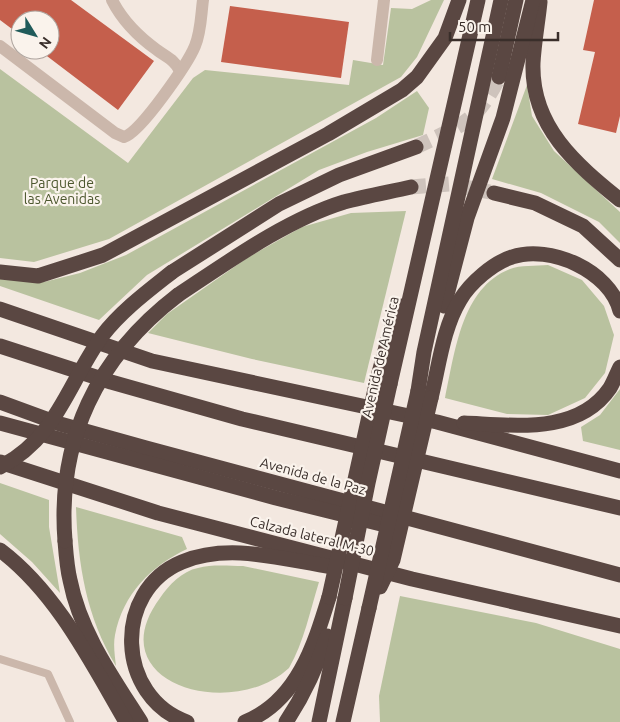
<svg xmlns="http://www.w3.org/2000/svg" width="620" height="722" viewBox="0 0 620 722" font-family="Ubuntu,sans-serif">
	<rect width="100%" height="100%" fill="#f3e8e0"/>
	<g fill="#b9c29f">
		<path d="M431,0H444L417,57L401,77L109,239L34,262L0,258V69L128,163L193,78L205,70L349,85L353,60L383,65L391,8L412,9Z"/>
		<path d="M527,85L532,116L554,151L620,212V243L599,222L541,193L492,179Z"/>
		<path d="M417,91L429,108L423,135L367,152L319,170L147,275L99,320L0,286V279L44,282L80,273L126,255L376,118Z"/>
		<path d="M406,211L364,383L252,359L148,333L167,314L247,258L302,227L351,213Z"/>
		<path d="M548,265L582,280L604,306L614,335L605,373L585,398L548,415L507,414L445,398C455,353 461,288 510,269C520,265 536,266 548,265Z"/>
		<path d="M620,389V450L583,441L581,427L600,415Z"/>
		<path d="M0,483L49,500V527L60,593L32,562L0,534Z"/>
		<path d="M76,507L182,537L187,549C151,566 123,594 115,635C113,645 115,657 116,666C86,616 78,565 76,507Z"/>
		<path d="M243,566L319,582C310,611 304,642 289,668C231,722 97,683 160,598C169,585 182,571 198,568C212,564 229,566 243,566Z"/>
		<path d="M400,596L536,623L620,649V722H380L379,696Z"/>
	</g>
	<g fill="#c55f4c">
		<path d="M0,0H71L154,61L118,110L39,50H50V20H20V35L0,20Z"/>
		<path d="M594,0H620V116L616,133L578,124L595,52L583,50Z"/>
		<path d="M230,6L349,22L341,78L221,62Z"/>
	</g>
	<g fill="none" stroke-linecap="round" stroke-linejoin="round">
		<g stroke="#cec3bc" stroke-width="15" stroke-dasharray="15 8" stroke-linecap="butt">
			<path d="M416,147C461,125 476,124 499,77"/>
			<path d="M411,187L450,184L490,192"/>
		</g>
		<path stroke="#cbb7ab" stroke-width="8" d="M0,659L48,674L70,722"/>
		<g stroke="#cbb7ab" stroke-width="12">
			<path d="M112,0C122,20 139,37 157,50C166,57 175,60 180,71"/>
			<path d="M0,46L115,133L124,137C141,132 188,63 195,46C201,32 201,15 203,0"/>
			<path d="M377,60L384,0"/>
		</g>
		<g stroke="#5a4742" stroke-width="15">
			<path d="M540,2C538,22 534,43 533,63C531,127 576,164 620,200"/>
			<path d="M499,77L516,0"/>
			<path d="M494,193L535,203L583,226L620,260"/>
			<path d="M0,272L38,276L103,255L328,134L402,90L417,77L445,38L459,0"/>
			<path d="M172,272L279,204L339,175L416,147"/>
			<path d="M178,295C228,262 286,220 344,202C366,196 389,192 411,187"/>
			<path d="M444,306L467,218L503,118L533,0"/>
			<path d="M0,309L152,361L437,422L620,471"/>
			<path d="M0,346L111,382L242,419L620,508"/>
			<path d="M377,380L392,325L401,306"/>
			<path d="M390,384L478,0"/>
			<path d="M418,391L424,352L501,0"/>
			<path d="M431,398C439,366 443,328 460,300C470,283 493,263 512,257C550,244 610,271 620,311"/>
			<path d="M0,402L60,424L146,448L620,575"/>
			<path d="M0,423L276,498L385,525L400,526"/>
			<path d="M464,423C514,425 578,435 610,388C614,381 617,373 620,367"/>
			<path d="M0,462L158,513L412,579L620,626"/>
			<path d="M65,541C66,554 67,568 70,580C80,632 113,678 141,722"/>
			<path d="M0,550C57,593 91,662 126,722"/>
			<path d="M187,722C116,697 112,591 182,562C230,542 284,560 333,567"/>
			<path d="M245,722C297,701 314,646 329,597"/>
			<path d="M286,722C304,695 317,667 327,636"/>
			<path d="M319,722L345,598"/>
			<path d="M343,722L369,608"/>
		</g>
		<g stroke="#5a4742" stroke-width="15">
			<path d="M0,467C57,438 67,385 102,336C121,311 148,291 172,272"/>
			<path d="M65,541C57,440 97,357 178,295"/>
			<path d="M380,587L393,560L431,398"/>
			<path d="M329,597L377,380"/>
			<path d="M345,598L368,483L390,384"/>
			<path d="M369,608L418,391"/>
		</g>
	</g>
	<g text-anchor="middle" stroke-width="4.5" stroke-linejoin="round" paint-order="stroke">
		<g font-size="14" fill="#4c572e" stroke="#faf3ec">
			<text x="62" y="188">Parque de<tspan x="62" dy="16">las Avenidas</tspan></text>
		</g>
		<g font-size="14" fill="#392e2a" stroke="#faf3ec">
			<text transform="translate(380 357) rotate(-77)" y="5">Avenida de América</text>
			<text transform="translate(313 476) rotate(15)" y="5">Avenida de la Paz</text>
			<text transform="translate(312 536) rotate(14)" y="5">Calzada lateral M-30</text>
		</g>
	</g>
	<g transform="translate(35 35) rotate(127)"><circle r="24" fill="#faf3ec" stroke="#ada49e"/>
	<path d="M0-4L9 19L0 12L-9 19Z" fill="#205b5a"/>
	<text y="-8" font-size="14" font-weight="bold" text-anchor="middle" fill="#392e2a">N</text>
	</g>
	<path d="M450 32v8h108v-8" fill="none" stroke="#392e2a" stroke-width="2.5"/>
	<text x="458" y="32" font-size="15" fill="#392e2a" stroke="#faf3ec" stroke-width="4" paint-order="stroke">50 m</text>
</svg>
